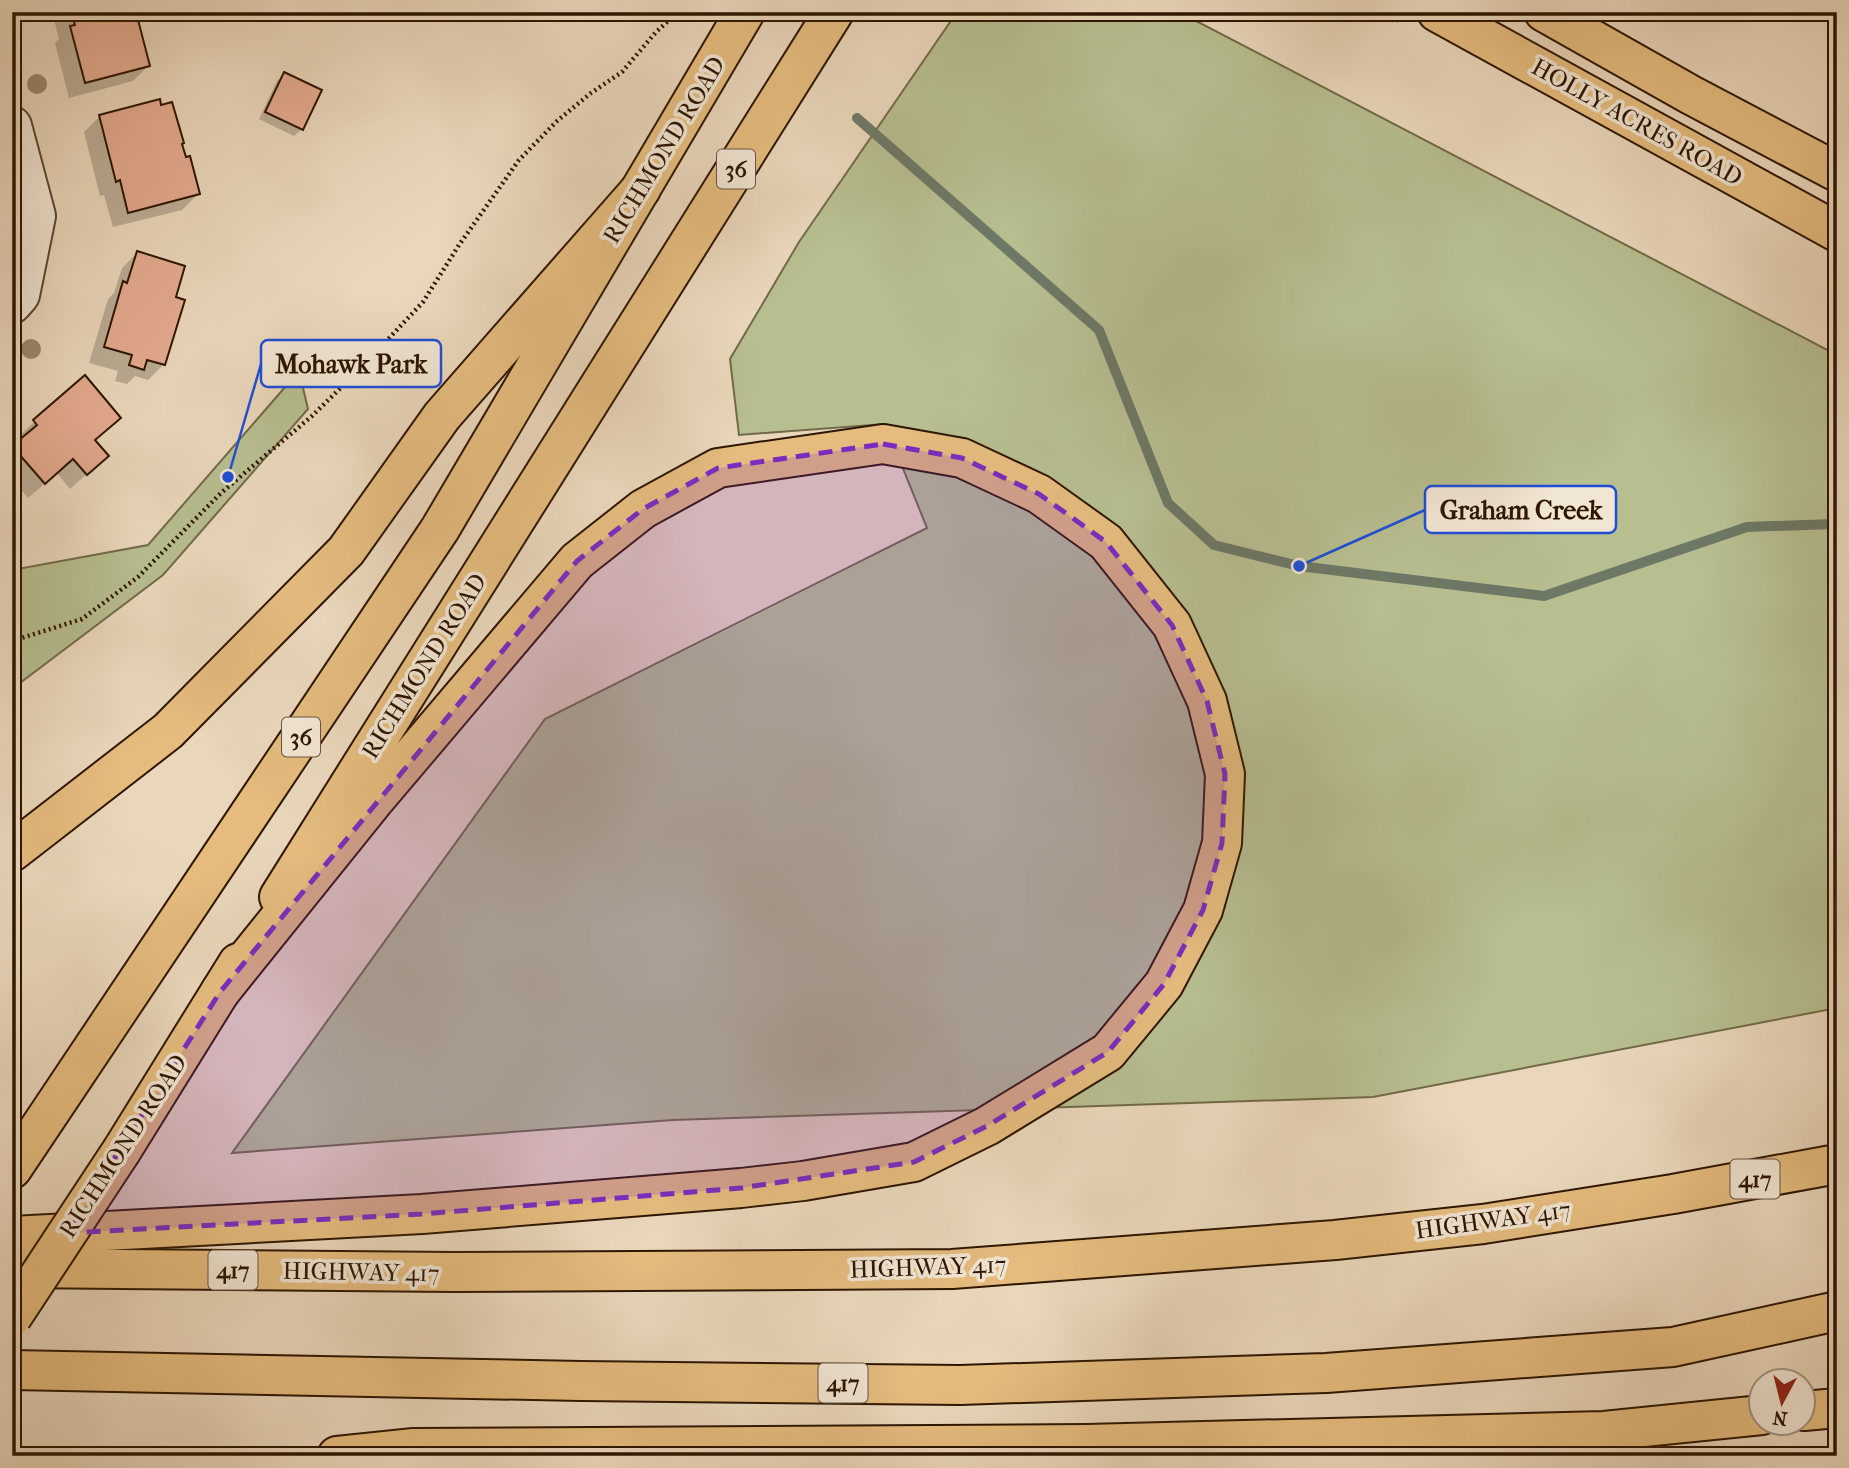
<svg xmlns="http://www.w3.org/2000/svg" width="1849" height="1468" viewBox="0 0 1849 1468" font-family="'IM FELL French Canon',serif">
	<rect width="100%" height="100%" fill="#ead7bb"/>
	<filter id="stains"><feTurbulence type="fractalNoise" baseFrequency=".00286" numOctaves="4"/><feColorMatrix values="0 0 0 0 .2 0 0 0 0 .09 0 0 0 0 .02 0 0 0 .5 -.17"/></filter>
	<radialGradient id="worn" r=".72"><stop offset=".6" stop-color="#630" stop-opacity="0"/><stop offset="1" stop-color="#630" stop-opacity=".3"/></radialGradient>
	<g fill="#b7be90" stroke="#726a48" stroke-width="2">
		<path d="M957,12H1179L1837,355V1008L1373,1097L673,1120L232,1153L545,719L927,528L885,424L739,435L730,359L799,242Z"/>
		<path d="M299,371L308,409L163,575L12,689V570L148,545Z"/>
	</g>
	<g fill="#0003">
		<path d="M52,12H128L148,66L133,81L69,98L55,43L59,39Z"/>
		<path d="M285,74L302,129L294,136L259,119L277,81Z"/>
		<path d="M100,116L198,194L182,210L113,227L104,195L100,196L84,132Z"/>
		<path d="M137,253L173,298L164,364L148,380L135,376L127,384L115,381L118,371L89,363L108,299L114,293L122,268Z"/>
		<path d="M85,378L119,418L94,441L107,456L70,489L57,473L28,498L12,479V449L22,440L18,437L34,422Z"/>
	</g>
	<g fill="none" stroke-linecap="round" stroke-linejoin="round">
		<path stroke="#6e7866" stroke-width="10" d="M857,118L1099,330L1168,503L1214,545L1299,566L1544,596L1747,527L1834,524L1837,525"/>
	</g>
	<g fill="#e4ab8f" stroke="#2d1500" stroke-width="2">
		<path d="M71,12H136L150,66L85,83L70,26L75,25Z"/>
		<path d="M284,72L322,90L303,130L265,112Z"/>
		<path d="M160,99L161,105L172,102L184,143L182,144L186,157L190,156L200,194L128,213L120,180L116,182L99,115Z"/>
		<path d="M137,251L185,266L176,297L185,300L165,365L147,360L144,370L129,365L132,355L104,347L123,281L127,283Z"/>
		<path d="M85,375L121,418L95,440L109,456L87,475L73,459L45,484L12,446L37,425L33,420Z"/>
		<path d="M1668,1447L1669,1456H1533Z"/>
	</g>
	<g fill="none" stroke-linecap="round" stroke-linejoin="round">
		<defs>
			<path id="minor" d="M12,126L36,216L20,295L12,304"/>
			<g id="major">
				<path d="M1437,12L1837,232"/>
				<path d="M1544,12L1691,95L1837,172"/>
				<path d="M279,897L834,12"/>
				<path d="M122,1150L238,963"/>
				<path d="M12,1169L440,529L745,12"/>
			</g>
			<g id="highway">
				<path d="M12,852L168,731L346,551L442,416L641,189"/>
				<path d="M12,1236L422,1214L741,1188L803,1181L914,1162L987,1126L1108,1052L1164,984L1203,910L1222,843L1225,774L1207,701L1172,625L1106,542L1039,494L962,458L883,444L718,468L643,509L577,561L372,803L220,992"/>
				<path d="M12,1268L454,1272L952,1269L1335,1240L1483,1224L1673,1194L1837,1164"/>
				<path d="M12,1370L581,1381L960,1385L1326,1373L1673,1347L1837,1311"/>
				<path d="M1804,1411L1837,1408"/>
				<path d="M337,1456L414,1448L1086,1444L1604,1431L1762,1415"/>
			</g>
		</defs>
		<use href="#minor" stroke="#5c462f" stroke-width="42"/>
		<use href="#major" stroke="#2d1500" stroke-width="42"/>
		<use href="#highway" stroke="#2d1500" stroke-width="42"/>
		<g stroke="#2d1500" stroke-width="4.5" stroke-dasharray="2 3.5" stroke-linecap="butt">
			<path d="M1382,12L1401,22"/>
			<path d="M12,641L82,619L138,577L221,493L312,416L362,367L423,302L459,245L519,160L557,121L591,93L622,72L656,32L678,12"/>
		</g>
		<use href="#minor" stroke="#f1e5d3" stroke-width="38"/>
		<use href="#major" stroke="#e5bc7e" stroke-width="38"/>
		<use href="#highway" stroke="#e5bc7e" stroke-width="38"/>
		<defs>
			<path id="major-bridge" d="M12,1317L122,1150"/>
		</defs>
		<use href="#major-bridge" stroke="#2d1500" stroke-width="42" stroke-linecap="butt"/>
		<use href="#major-bridge" stroke="#e5bc7e" stroke-width="38"/>
	</g>
	<g fill="#99886c">
		<circle cx="37" cy="84" r="10"/>
		<circle cx="31" cy="349" r="10"/>
	</g>
	<path fill="#7b2cbf" fill-opacity="0.2" stroke="#7b2cbf" stroke-width="5" stroke-dasharray="14 9" stroke-linejoin="round" d="M883,444L962,458L1039,494L1106,542L1172,625L1207,701L1225,774L1222,843L1203,910L1164,984L1108,1052L987,1126L914,1162L741,1188L422,1214L67,1233L220,992L577,561L643,509L718,468Z"/>
	<g text-anchor="middle" stroke-width="7" stroke-linejoin="round" paint-order="stroke">
		<g fill="#f1e5d3" stroke="#68533f" stroke-width="2">
			<rect x="717" y="149.5" width="38" height="39" rx="5"/>
			<rect x="282" y="717.5" width="38" height="39" rx="5"/>
			<rect x="1730.5" y="1159.5" width="49" height="39" rx="5"/>
			<rect x="208.5" y="1250.5" width="49" height="39" rx="5"/>
			<rect x="818.5" y="1363.5" width="49" height="39" rx="5"/>
		</g>
		<g font-size="23" font-weight="bold" fill="#2d1500">
			<text x="736" y="177">36</text>
			<text x="301" y="745">36</text>
			<text x="1755" y="1187">417</text>
			<text x="233" y="1278">417</text>
			<text x="843" y="1391">417</text>
		</g>
		<g font-size="24" fill="#2d1500" stroke="#f1e5d3">
			<text transform="translate(1637 122) rotate(29)" y="8">HOLLY ACRES ROAD</text>
			<text transform="translate(664 150) rotate(-59)" y="8">RICHMOND ROAD</text>
			<text transform="translate(424 666) rotate(-58)" y="8">RICHMOND ROAD</text>
			<text transform="translate(123 1146) rotate(-57)" y="8">RICHMOND ROAD</text>
			<text transform="translate(1493 1220) rotate(-8)" y="8">HIGHWAY 417</text>
			<text transform="translate(928 1267) rotate(-2)" y="8">HIGHWAY 417</text>
			<text transform="translate(361 1272) rotate(1)" y="8">HIGHWAY 417</text>
		</g>
	</g>
	<path fill="none" stroke="#1d4ed8" stroke-width="2.5" d="M228 477L261 364M1299 566L1425 510"/>
	<g fill="#1d4ed8" stroke="#f1e5d3" stroke-width="2.5">
		<circle cx="228" cy="477" r="7"/>
		<circle cx="1299" cy="566" r="7"/>
	</g>
	<g fill="#f1e5d3" stroke="#1d4ed8" stroke-width="2.5">
		<rect x="261" y="340" width="180" height="47" rx="7"/>
		<rect x="1425" y="486" width="191" height="47" rx="7"/>
	</g>
	<g font-size="26" text-anchor="middle" font-weight="bold" fill="#2d1500">
		<text x="351" y="373">Mohawk Park</text>
		<text x="1521" y="519">Graham Creek</text>
	</g>
	<rect width="1849" height="1468" fill="none" stroke="#ead7bb" stroke-width="42"/>
	<rect x="14" y="14" width="1821" height="1440" fill="none" stroke="#2d1500" stroke-width="3.5"/>
	<rect x="21" y="21" width="1807" height="1426" fill="none" stroke="#2d1500" stroke-width="2"/>
	<g transform="translate(1782 1402) rotate(187)"><circle r="33" fill="#f1e5d3" stroke="#a3927f" stroke-width="2"/>
	<path d="M0-5L12 26L0 18L-12 26Z" fill="#8f2418"/>
	<text y="-10" font-size="19" font-weight="bold" text-anchor="middle" fill="#2d1500">N</text>
	</g>
	<rect width="100%" height="100%" filter="url(#stains)"/>
	<rect width="100%" height="100%" fill="url(#worn)"/>
</svg>
